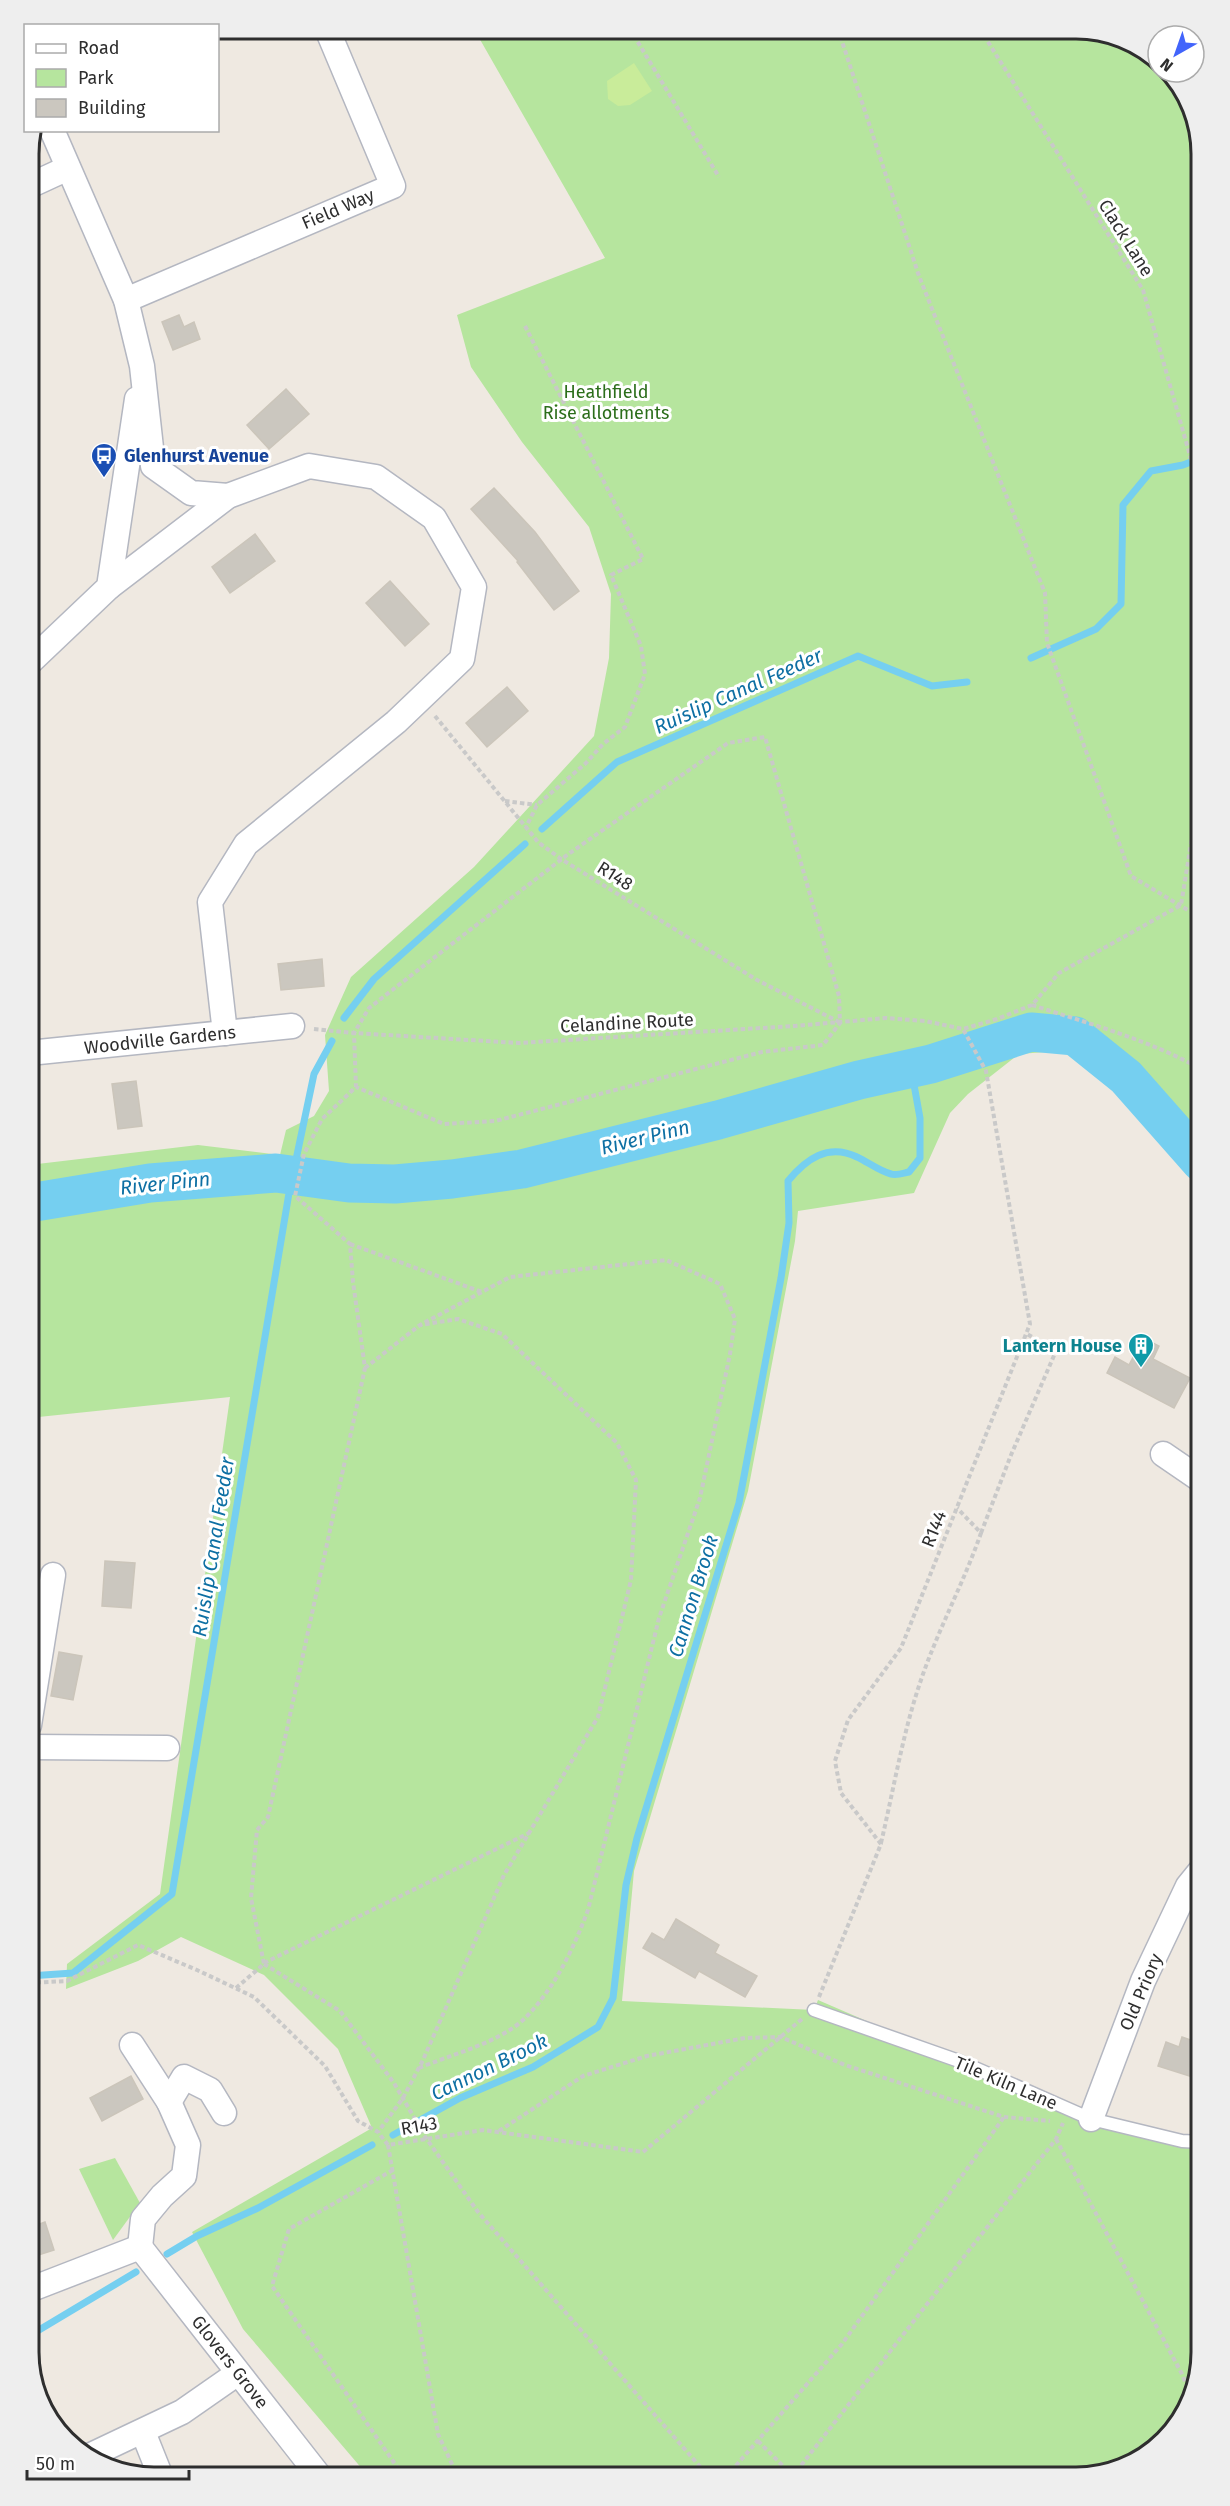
<svg xmlns="http://www.w3.org/2000/svg" width="1230" height="2506" viewBox="0 0 1230 2506" font-family="'Fira Sans',sans-serif">
	<rect width="100%" height="100%" fill="#efe9e1"/>
	<g fill="#b6e59e">
		<path d="M474,29H1084L1152,54L1158,62V72H1166L1192,106L1201,154V1197L1184,1159L1121,1100L1100,1070L1072,1050L1019,1054L968,1094L950,1113L914,1193L798,1211L795,1241L748,1491L634,1871L622,2001L814,2010L818,2000L1063,2106L1185,2148H1201V2352L1180,2422L1124,2468L1076,2477H369L243,2329L192,2232L372,2128L338,2049L264,1975L181,1937L138,1961L66,1989L67,1964L160,1894L230,1397L29,1418V1165L198,1145L280,1155L286,1130L314,1116L329,1091L325,1035L351,977L474,867L594,736L609,658L611,594L589,527L522,442L471,367L457,315L605,258Z"/>
		<path d="M115,2158L140,2203L113,2240L79,2169Z"/>
	</g>
	<path fill="#c9ec9a" d="M634,63L652,91L630,105L618,106L608,99L607,81Z"/>
	<g fill="none" stroke-linecap="round" stroke-linejoin="round">
		<g stroke="#75cff0" stroke-width="7">
			<path d="M1031,658L1096,629L1121,604L1123,505L1151,471L1183,465L1201,458"/>
			<path d="M542,829L617,762L858,656L932,686L967,682"/>
			<path d="M344,1018L374,979L525,844"/>
			<path d="M29,1976L73,1973L172,1894L289,1193L314,1074L332,1041"/>
			<path d="M393,2135L460,2098L533,2067L598,2027L613,1998L626,1885L637,1838L739,1503L781,1278L789,1223L788,1181C806,1159 828,1143 857,1157C868,1162 879,1171 891,1174C896,1176 904,1173 909,1172L920,1158V1118L911,1068"/>
			<path d="M167,2254L197,2236L258,2208L372,2145"/>
			<path d="M29,2336L136,2272"/>
		</g>
		<path stroke="#75cff0" stroke-width="39" d="M29,1203L150,1183L276,1173L349,1183L395,1184L452,1179L522,1169L718,1120L859,1080L931,1064L1031,1032L1075,1036L1126,1077L1201,1162"/>
	</g>
	<g fill="#cbc7bf" stroke="#cbc5ba" stroke-width="1.5">
		<path d="M179,315L184,327L194,322L200,339L173,350L162,322Z"/>
		<path d="M286,389L309,414L269,449L247,425Z"/>
		<path d="M494,488L535,532L579,591L554,610L517,562L518,561L471,509Z"/>
		<path d="M255,534L275,561L230,593L212,567Z"/>
		<path d="M390,581L429,624L405,646L366,603Z"/>
		<path d="M507,687L528,711L487,747L466,723Z"/>
		<path d="M322,959L324,986L281,990L278,964Z"/>
		<path d="M136,1081L142,1126L118,1129L112,1084Z"/>
		<path d="M1143,1338L1159,1346L1153,1359L1190,1378L1174,1408L1107,1373L1115,1357L1129,1365Z"/>
		<path d="M105,1561L135,1563L131,1608L102,1606Z"/>
		<path d="M59,1652L82,1656L73,1700L51,1696Z"/>
		<path d="M676,1919L719,1945L715,1953L757,1976L745,1997L699,1971L695,1978L643,1948L652,1933L664,1940Z"/>
		<path d="M1182,2037L1202,2044V2080L1158,2066L1166,2042L1179,2047Z"/>
		<path d="M131,2076L143,2099L102,2121L90,2098Z"/>
		<path d="M45,2222L54,2250L29,2258V2228Z"/>
	</g>
	<g fill="none" stroke-linecap="round" stroke-linejoin="round">
		<defs>
			<path id="service" d="M814,2010L959,2061L1091,2119L1182,2141L1201,2142"/>
			<g id="minor">
				<path d="M52,130L126,300L142,366L153,466L191,493L228,496"/>
				<path d="M29,186L68,168"/>
				<path d="M126,300L393,186L327,29"/>
				<path d="M109,587L228,496L309,466L376,477L434,518L474,587L462,659L396,722L246,844L210,902L225,1033"/>
				<path d="M29,663L109,587L137,399"/>
				<path d="M29,1053L292,1026"/>
				<path d="M1163,1454L1201,1480"/>
				<path d="M29,1725L53,1575"/>
				<path d="M29,1747L167,1748"/>
				<path d="M132,2045L169,2102L188,2145L184,2176L162,2196L143,2219L140,2247"/>
				<path d="M169,2102L184,2077L210,2090L224,2113"/>
				<path d="M1091,2119L1143,1981L1188,1886L1201,1870"/>
				<path d="M140,2247L320,2477"/>
				<path d="M29,2290L140,2247"/>
				<path d="M143,2432L161,2477"/>
				<path d="M87,2457L182,2412L238,2373"/>
			</g>
		</defs>
		<use href="#service" stroke="#b4b7c1" stroke-width="15"/>
		<use href="#minor" stroke="#b4b7c1" stroke-width="27"/>
		<g stroke="#c9c9c9" stroke-width="4" stroke-dasharray="4.5 3" stroke-linecap="butt">
			<path d="M630,29L719,177"/>
			<path d="M838,29L919,276L1045,593L1047,643L1131,876L1201,918"/>
			<path d="M980,29L1143,290L1198,484L1201,526"/>
			<path d="M525,326L643,559L611,575L641,646L645,674L625,727L603,744L586,763L537,805L526,827"/>
			<path d="M435,716L538,842L561,859L757,980L839,1022"/>
			<path d="M505,801L537,805"/>
			<path d="M1032,1005C1090,1024 1149,1040 1201,1069"/>
			<path d="M314,1029L354,1033L519,1043L794,1026L886,1018L925,1021L963,1029L997,1019L1032,1005L1059,973L1181,905L1201,782"/>
			<path d="M350,1244L482,1292"/>
			<path d="M365,1368L420,1325L458,1319L502,1334L617,1443L636,1480L631,1580L598,1717L504,1875L423,2060L403,2098L378,2132"/>
			<path d="M981,1533L1011,1455L1056,1351L1027,1334"/>
			<path d="M881,1843C894,1788 903,1731 922,1677C939,1628 964,1582 981,1533L957,1508"/>
			<path d="M264,1963L529,1833"/>
			<path d="M264,1964L340,2011L394,2083L426,2138L478,2212L709,2477"/>
			<path d="M29,1983L67,1981L138,1945L197,1970L254,1997L325,2066L358,2121L378,2132L388,2145L483,2130L643,2152L802,2019"/>
			<path d="M236,1988L264,1964L251,1898L257,1830L268,1817L365,1368L353,1282L350,1244L295,1196L304,1154L322,1119L356,1087L354,1033L369,1008L567,855L728,743L765,737L839,996L840,1023L823,1045L762,1052L495,1121L444,1124L356,1087"/>
			<path d="M819,1997L881,1844L841,1793L835,1761L848,1720L901,1648L1030,1324L986,1071L963,1029"/>
			<path d="M419,2068C450,2055 498,2043 523,2020C554,1990 573,1950 588,1910L659,1618L700,1498L730,1354L735,1319L720,1284L666,1260L510,1277L420,1325"/>
			<path d="M499,2131L583,2076L647,2056L745,2038L781,2037L845,2065L1004,2117L1050,2121"/>
			<path d="M1056,2139L1182,2374L1189,2392"/>
			<path d="M388,2145L438,2434L458,2477"/>
			<path d="M393,2170L289,2229L272,2286L404,2477"/>
			<path d="M758,2441L793,2476"/>
			<path d="M726,2477L842,2344L1004,2117"/>
			<path d="M792,2477L1056,2139L1063,2123"/>
		</g>
		<use href="#service" stroke="#fff" stroke-width="12"/>
		<use href="#minor" stroke="#fff" stroke-width="24"/>
	</g>
	<defs>
		<symbol id="bus-pin" viewBox="-11 -11 22 30"><path d="M0 17L-7.5 6A9.5 9.5 0 1 1 7.5 6Z" fill="#1a4fb4" stroke="#fff"/><path d="M-5-6H5V4H4V6H2V4H-2V6H-4V4H-5ZM-3.5-4V0h7V-4ZM-3.5 1.2v1.5H-2V1.2ZM2 1.2v1.5H3.5V1.2Z" fill="#fff"/></symbol>
		<symbol id="building-pin" viewBox="-11 -11 22 30"><path d="M0 17L-7.5 6A9.5 9.5 0 1 1 7.5 6Z" fill="#0f9aa8" stroke="#fff"/><path d="M-4-6H4V6H1V3H-1V6H-4ZM-2.5-4.3h1.7v1.8h-1.7ZM.8-4.3h1.7v1.8H.8ZM-2.5-1h1.7V.8h-1.7ZM.8-1h1.7V.8H.8Z" fill="#fff"/></symbol>
	</defs>
	<g fill-rule="evenodd">
		<use href="#bus-pin" x="89" y="441" width="30" height="40"/>
		<use href="#building-pin" x="1126" y="1331" width="30" height="40"/>
	</g>
	<g text-anchor="middle" stroke-width="6" stroke-linejoin="round" paint-order="stroke">
		<g font-size="18" fill="#2e2e2e" stroke="#fff">
			<text transform="translate(338 209) rotate(-23)" y="6">Field Way</text>
			<text transform="translate(1126 238) rotate(58)" y="6">Clack Lane</text>
			<text transform="translate(615 876) rotate(32)" y="6">R148</text>
			<text transform="translate(627 1023) rotate(-3)" y="6">Celandine Route</text>
			<text transform="translate(160 1040) rotate(-6)" y="6">Woodville Gardens</text>
			<text transform="translate(934 1529) rotate(-68)" y="6">R144</text>
			<text transform="translate(1141 1992) rotate(-67)" y="6">Old Priory</text>
			<text transform="translate(1006 2083) rotate(23)" y="6">Tile Kiln Lane</text>
			<text transform="translate(419 2126) rotate(-10)" y="6">R143</text>
			<text transform="translate(230 2362) rotate(52)" y="6">Glovers Grove</text>
		</g>
		<g font-size="18" fill="#2c6e1b" stroke="#fff">
			<text x="606" y="398">Heathfield<tspan x="606" dy="21">Rise allotments</tspan></text>
		</g>
		<g font-size="18" font-weight="bold" fill="#164399" stroke="#fff" text-anchor="start">
			<text x="124" y="462">Glenhurst Avenue</text>
		</g>
		<g font-size="18" font-weight="bold" fill="#0d838f" stroke="#fff" text-anchor="end">
			<text x="1122" y="1352">Lantern House</text>
		</g>
		<g font-size="20" font-style="italic" fill="#0d6fa3" stroke="#fff">
			<text transform="translate(738 691) rotate(-24)" y="7">Ruislip Canal Feeder</text>
			<text transform="translate(645 1137) rotate(-14)" y="7">River Pinn</text>
			<text transform="translate(165 1183) rotate(-6)" y="7">River Pinn</text>
			<text transform="translate(213 1547) rotate(-81)" y="7">Ruislip Canal Feeder</text>
			<text transform="translate(693 1596) rotate(-73)" y="7">Cannon Brook</text>
			<text transform="translate(489 2067) rotate(-26)" y="7">Cannon Brook</text>
		</g>
	</g>
	<path d="M0 0H1230V2506H0ZM154 39H1076A115 115 0 0 1 1191 154V2352A115 115 0 0 1 1076 2467H154A115 115 0 0 1 39 2352V154A115 115 0 0 1 154 39Z" fill="#eee" fill-rule="evenodd"/>
	<path fill="none" stroke="#2e2e2e" stroke-width="3" d="M154 39H1076A115 115 0 0 1 1191 154V2352A115 115 0 0 1 1076 2467H154A115 115 0 0 1 39 2352V154A115 115 0 0 1 154 39Z"/>
	<rect x="24" y="24" width="195" height="108" fill="#ffffff" stroke="#ababab" stroke-width="1.5"/>
	<rect x="36" y="44" width="30" height="9" fill="#ffffff" stroke="#ababab" stroke-width="1.5"/>
	<text x="78" y="54" font-size="18" fill="#2e2e2e">Road</text>
	<rect x="36" y="69" width="30" height="18" fill="#b6e59e" stroke="#ababab" stroke-width="1.5"/>
	<text x="78" y="84" font-size="18" fill="#2e2e2e">Park</text>
	<rect x="36" y="99" width="30" height="18" fill="#cbc7bf" stroke="#ababab" stroke-width="1.5"/>
	<text x="78" y="114" font-size="18" fill="#2e2e2e">Building</text>
	<g transform="translate(1176 54) rotate(220)"><circle r="28" fill="#ffffff" stroke="#ababab" stroke-width="1.5"/>
	<path d="M0-4.5L10 22L0 15L-10 22Z" fill="#4264fb"/>
	<text y="-9" font-size="16" font-weight="bold" text-anchor="middle" fill="#2e2e2e">N</text>
	</g>
	<path d="M27 2470v9h162v-9" fill="none" stroke="#2e2e2e" stroke-width="3"/>
	<text x="36" y="2470" font-size="18" fill="#2e2e2e" stroke="#ffffff" stroke-width="4.5" paint-order="stroke">50 m</text>
</svg>
